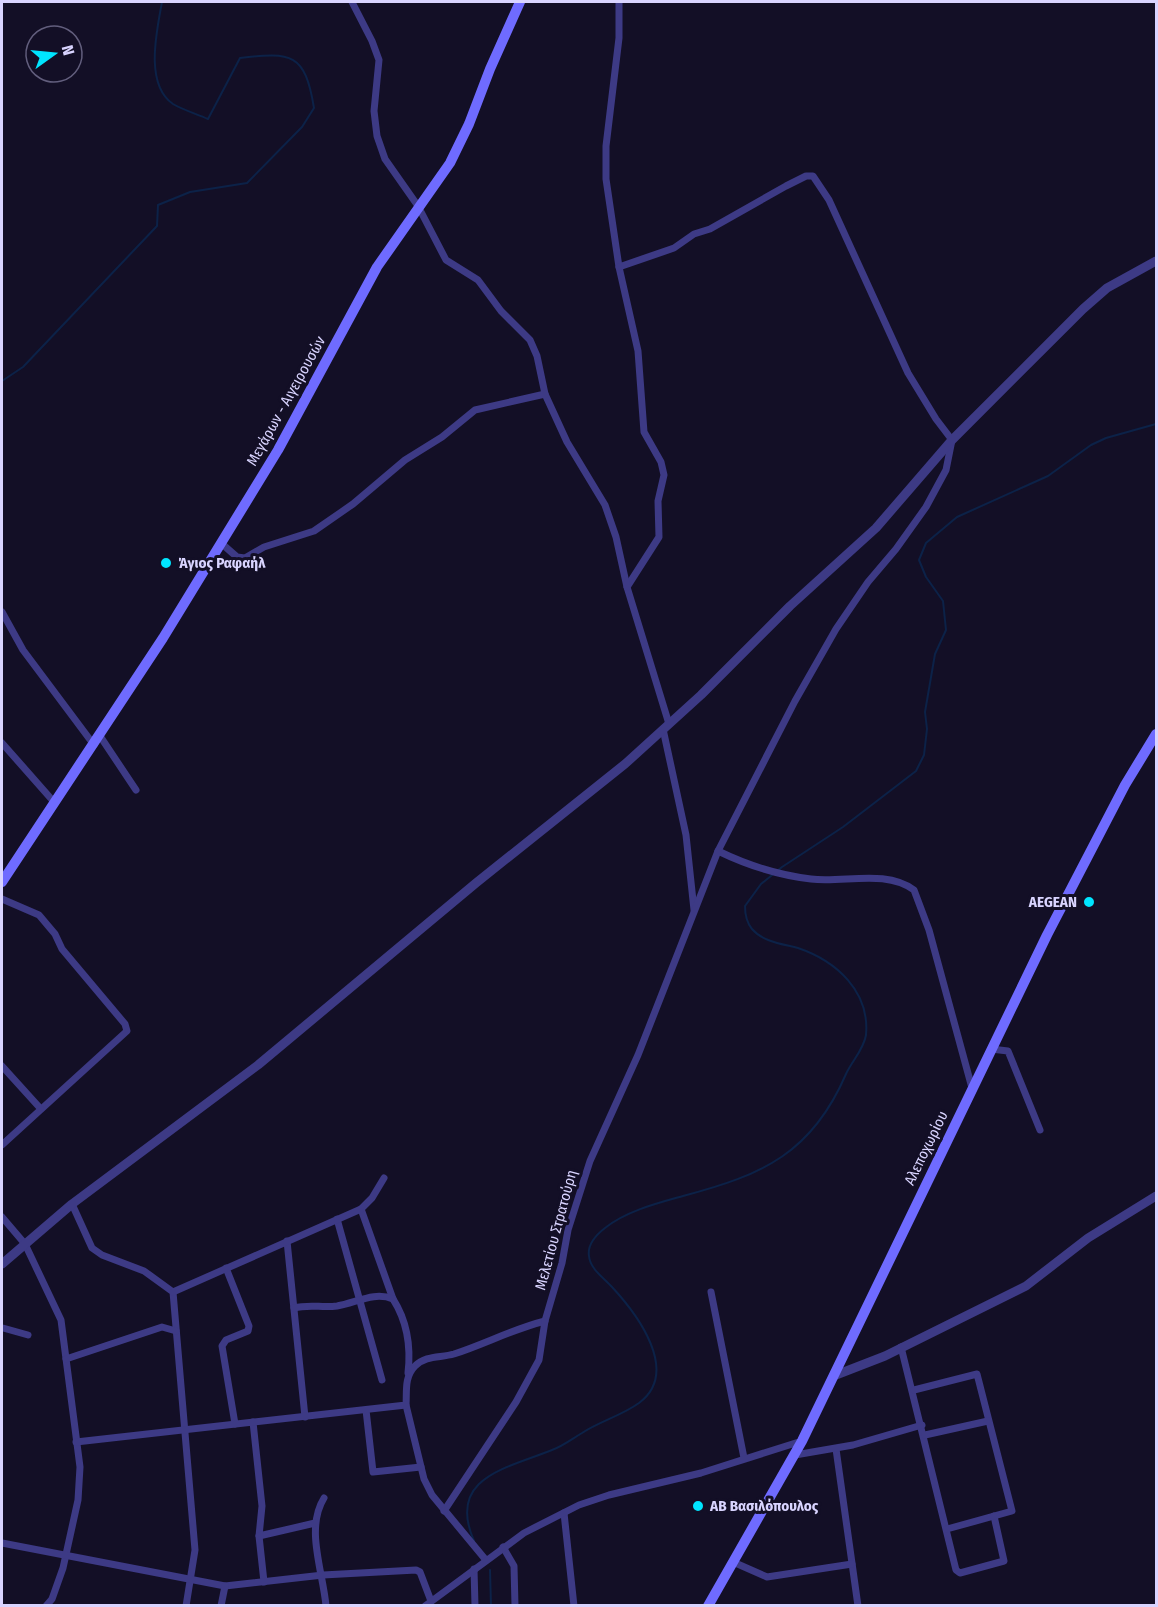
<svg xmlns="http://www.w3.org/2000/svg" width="1158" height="1607" viewBox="0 0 1158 1607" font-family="'Fira Sans Condensed',sans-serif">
	<rect width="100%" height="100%" fill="#130f26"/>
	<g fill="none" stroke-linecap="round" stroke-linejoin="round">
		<g stroke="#0c2248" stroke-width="2">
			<path d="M2,381L23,367L157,226L158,205L190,192L247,183L302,127L314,108C305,53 292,52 240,58L208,119C197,114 183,110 173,104C144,84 157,30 162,2"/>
			<path d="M474,1541C446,1477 508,1468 552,1450C563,1446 572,1439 582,1433C600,1421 621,1416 639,1403C681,1372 637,1314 612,1287C604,1278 590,1269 589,1256C587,1244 596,1235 605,1228C626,1211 658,1203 683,1196C763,1175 812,1153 846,1074C852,1061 864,1049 866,1035C870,991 836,961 798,948C783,944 763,942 752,929C747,923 745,914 745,906L761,884L782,867L843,827L916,771L924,755L927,729L925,712L935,654L946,630L943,601L926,577L919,560L926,543L957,517L1048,476L1091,445L1106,438L1156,424"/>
			<path d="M490,1570L491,1606"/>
		</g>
		<g stroke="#3d3a85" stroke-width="7">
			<path d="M352,2L372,41L379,60L374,111L377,136L385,159L418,206L446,260L478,280L501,311L530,340L537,356L545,394"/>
			<path d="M619,2V38L606,146V179L619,267L638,351L644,432L661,462L664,475L658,501L659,537L627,587L669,724"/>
			<path d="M221,543L237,557L245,558L264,547L314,531L353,504L405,460L442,437L475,410L545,394L567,442L605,505L616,537L627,587"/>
			<path d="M2,612L23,650L94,745"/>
			<path d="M663,729L686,835L694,910"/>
			<path d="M100,736L136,790"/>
			<path d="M2,743L54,802"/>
			<path d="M718,851C749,866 777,875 811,879C844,883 886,869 914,890L929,930L972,1088"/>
			<path d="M2,899L39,915L55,934L62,949L125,1024L127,1031L2,1145"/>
			<path d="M991,1049L1008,1051L1040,1130"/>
			<path d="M2,1066L40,1108"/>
			<path d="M72,1204L92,1248L102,1255L144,1271L173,1292L195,1550L186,1606"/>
			<path d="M361,1209L393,1299"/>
			<path d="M2,1217L25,1244L61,1320L80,1467L78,1500L63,1568L52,1599L46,1606"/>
			<path d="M337,1219L382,1380"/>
			<path d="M287,1241L305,1417"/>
			<path d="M226,1268L249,1326L248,1331L226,1340L222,1346L235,1424"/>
			<path d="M173,1292L361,1209L372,1198L384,1178"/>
			<path d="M711,1292L744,1458"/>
			<path d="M294,1308C309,1304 322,1308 337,1306C356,1303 374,1291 393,1299C407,1321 411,1347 408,1373"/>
			<path d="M3,1328L28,1335"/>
			<path d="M901,1347L956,1570L960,1573L1004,1561L994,1516"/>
			<path d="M66,1359L162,1327L176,1331"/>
			<path d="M914,1390L977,1374L1012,1511L947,1529"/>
			<path d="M406,1405L424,1479L432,1495L485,1559"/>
			<path d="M366,1410L373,1472L421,1467"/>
			<path d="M253,1422L262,1506L259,1536L264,1582"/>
			<path d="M925,1435L988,1421"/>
			<path d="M76,1442L406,1405C407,1392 404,1377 415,1366C426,1355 440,1358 454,1354C485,1344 513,1329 545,1321"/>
			<path d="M836,1449L858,1606"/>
			<path d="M795,1455L853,1445L922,1425"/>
			<path d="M324,1498C305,1529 323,1571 326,1606"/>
			<path d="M444,1511L516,1402L539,1360L545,1321L562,1263L568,1230L590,1161L638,1055L718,851L795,701L836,629L868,582L896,549L926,507L946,470L952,440L936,419L908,373L829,200L813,176H806L786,186L710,229L694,234L674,248L619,267"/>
			<path d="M564,1513L574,1606"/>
			<path d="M259,1536L315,1523"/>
			<path d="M2,1543L225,1586L323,1575L416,1570L420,1572L431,1601"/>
			<path d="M503,1547L514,1566L515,1606"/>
			<path d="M733,1562L767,1577L852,1564"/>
			<path d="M474,1569L475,1606"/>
			<path d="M221,1606L225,1586"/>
			<path d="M425,1606L524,1533L579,1505L609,1495L701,1473L802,1441"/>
		</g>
		<g stroke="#3d3a85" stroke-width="9">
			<path d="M2,1264L72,1204L258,1065L476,883L625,764L701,695L790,606L876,528L952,440L1083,309L1107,288L1156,261"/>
			<path d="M836,1375L885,1356L1026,1286L1088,1238L1156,1196"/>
		</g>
		<g stroke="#6f6bff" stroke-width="10">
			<path d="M2,882L163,638L278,450L377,267L450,163L469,124L490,69L520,2"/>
			<path d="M708,1606L802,1441L1047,935L1125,785L1156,734"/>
		</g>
	</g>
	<g fill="#00e5ff" stroke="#130f26" stroke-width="2">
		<circle cx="166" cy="563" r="6"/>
		<circle cx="1089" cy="902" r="6"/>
		<circle cx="698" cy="1506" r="6"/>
	</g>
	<g text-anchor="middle" stroke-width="6" stroke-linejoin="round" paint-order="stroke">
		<g font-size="15" fill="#d9d4ff" stroke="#130f26">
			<text transform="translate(286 401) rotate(-61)" y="5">Μεγάρων - Αιγειρουσών</text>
			<text transform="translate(926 1148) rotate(-64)" y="5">Αλεποχωρίου</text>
			<text transform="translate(556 1230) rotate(-75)" y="5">Μελετίου Στρατούρη</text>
		</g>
		<g font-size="15" font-weight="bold" fill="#d9d4ff" stroke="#130f26" text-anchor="start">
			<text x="178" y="568">Άγιος Ραφαήλ</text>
			<text x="1077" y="907" text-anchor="end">AEGEAN</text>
			<text x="710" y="1511">ΑΒ Βασιλόπουλος</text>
		</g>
	</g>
	<rect width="1158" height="1607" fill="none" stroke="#d9d4ff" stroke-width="6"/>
	<g transform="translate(54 54) rotate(75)"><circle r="28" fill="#130f26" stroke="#625e7d" stroke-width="1.5"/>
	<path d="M0-4.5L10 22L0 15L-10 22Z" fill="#00e5ff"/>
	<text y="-9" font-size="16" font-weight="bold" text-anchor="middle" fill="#d9d4ff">N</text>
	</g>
</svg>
